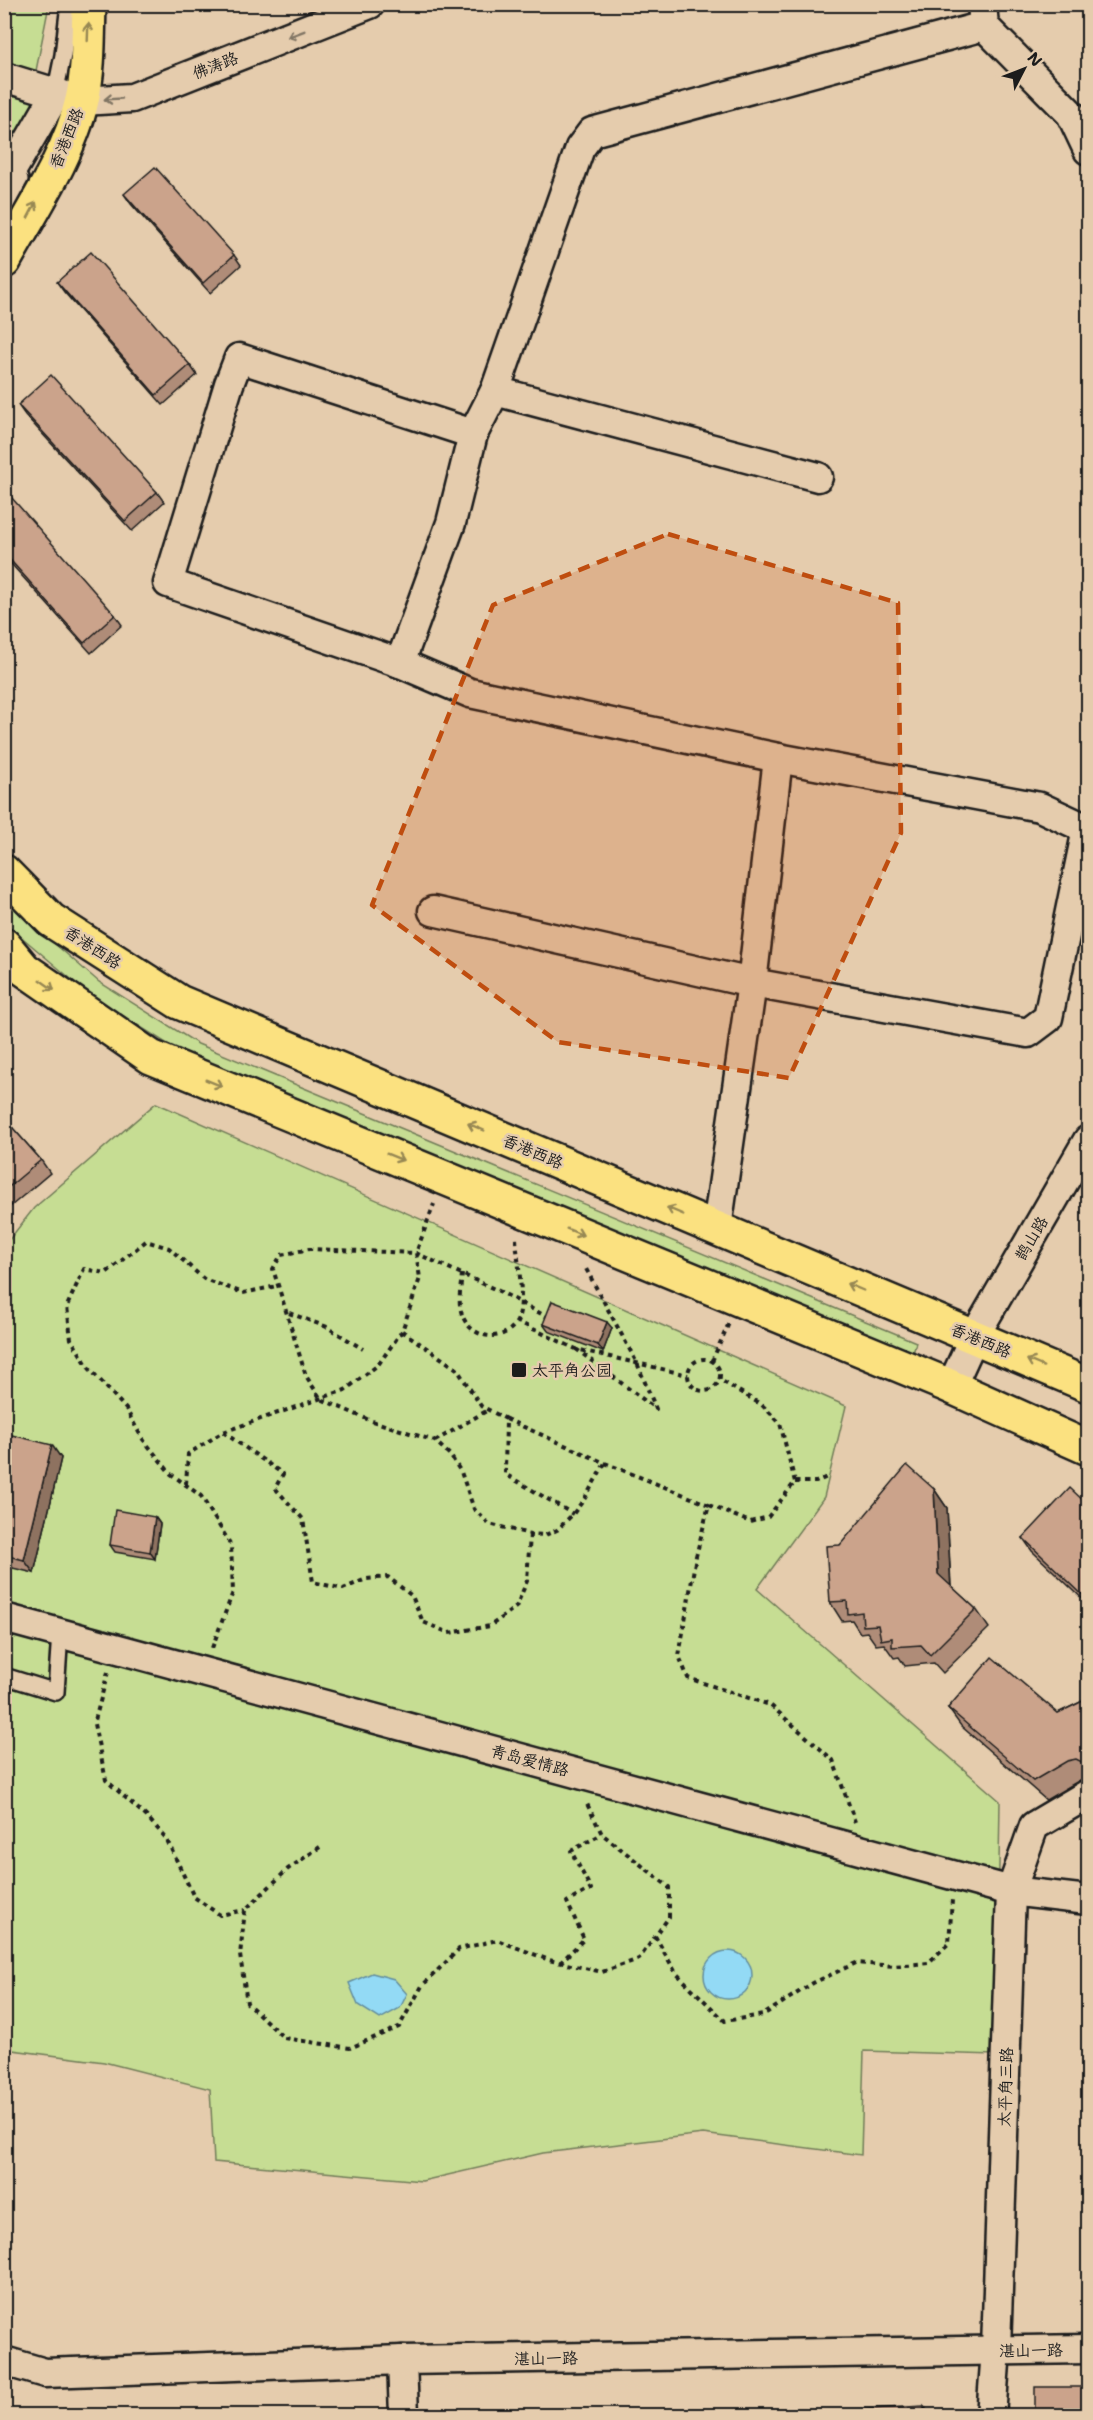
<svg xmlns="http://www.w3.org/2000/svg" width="1093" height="2420" viewBox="0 0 1093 2420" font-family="'Shantell Sans','LXGW WenKai TC',sans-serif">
	<rect width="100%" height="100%" fill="#e5ccad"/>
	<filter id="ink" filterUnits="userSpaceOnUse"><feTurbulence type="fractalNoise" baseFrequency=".0167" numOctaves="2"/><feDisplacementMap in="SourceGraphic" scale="12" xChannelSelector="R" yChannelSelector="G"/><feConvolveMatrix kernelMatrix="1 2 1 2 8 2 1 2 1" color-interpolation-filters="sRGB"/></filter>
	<g filter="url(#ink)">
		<g fill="#c6dd93" stroke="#717c58" stroke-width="1.5">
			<path d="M4,5H49L34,81L5,70Z"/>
			<path d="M5,90L37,102L5,167Z"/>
			<path d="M4,900L99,982L198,1044L916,1342L912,1358L193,1060L90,995L5,923Z"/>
			<path d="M156,1103L846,1406L824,1497L757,1589L1000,1801L996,2055L864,2051L861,2155L703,2134L543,2153L422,2181L214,2162L210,2089L104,2062L5,2049V1245L34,1208Z"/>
		</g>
		<g fill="#93daf5" stroke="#638e9e" stroke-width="1.5">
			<circle cx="728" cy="1975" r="24"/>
			<path d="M372,1973L394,1979L407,1994L400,2008L380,2019L358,2005L349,1983Z"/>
		</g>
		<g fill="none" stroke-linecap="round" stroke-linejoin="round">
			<defs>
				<g id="lane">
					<path d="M54,99L63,55L69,4"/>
					<path d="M4,208L20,179"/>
					<path d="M4,1676L56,1692L60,1633"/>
				</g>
				<g id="street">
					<path d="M982,4L984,26L1071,114L1088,150"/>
					<path d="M4,77L82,101L132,98L370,4"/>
					<path d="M4,184L56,94"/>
					<path d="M495,391L818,477"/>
					<path d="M400,663L451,523L473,434L495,391L580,148L592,132L984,26"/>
					<path d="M433,911L752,983L1028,1033L1048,1018L1087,829L1040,807L778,758L470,693L400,663L168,583L229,384L239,358L473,434"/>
					<path d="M717,1228L752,983L778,758"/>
					<path d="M951,1387L974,1337L1088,1140"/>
					<path d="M4,1618L1011,1891L1088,1900"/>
					<path d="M402,2360L404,2416"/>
					<path d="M4,2361L45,2373L402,2360L1088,2349"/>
					<path d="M991,2416L996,2350L1011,1891L1034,1826L1088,1794"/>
				</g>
				<g id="primary">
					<path d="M4,261C31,212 70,154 82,100C89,69 88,36 89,4"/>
					<path d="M4,872L51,920L179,1002L1088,1385"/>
					<path d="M4,945L24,969L151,1057L945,1384L1088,1448"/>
				</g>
			</defs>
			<use href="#lane" stroke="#1c1c1c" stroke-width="20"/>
			<use href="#street" stroke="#1c1c1c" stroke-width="33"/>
			<use href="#primary" stroke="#1c1c1c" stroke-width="38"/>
			<g stroke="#1c1c1c" stroke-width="4" stroke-dasharray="4.5 4.5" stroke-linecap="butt">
				<path d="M462,1274C461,1286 458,1299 461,1311C467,1338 503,1346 517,1321C526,1303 517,1259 516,1238"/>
				<path d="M289,1313L327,1327L363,1349"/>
				<path d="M549,1318L501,1292L416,1253L309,1249L281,1255L273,1269L306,1376L321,1399L369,1420L435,1441L450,1455L461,1472L474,1509L489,1524L530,1534L545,1535L557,1530L573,1514L585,1498L605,1463"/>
				<path d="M516,1321L576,1349L688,1375"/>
				<path d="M402,1331L457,1369L481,1406L506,1419L505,1474L573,1514"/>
				<path d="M576,1349L656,1409L637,1363L585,1267"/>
				<circle cx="704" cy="1375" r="16"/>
				<path d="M712,1361L729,1323"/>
				<path d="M506,1419L605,1463L709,1505L696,1556L679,1656L688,1678L770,1705L833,1760L855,1822"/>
				<path d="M223,1432L283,1474L275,1488L303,1519L313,1582L343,1589L366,1579L388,1577L412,1596L423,1622L449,1633L490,1626L516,1607L527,1581L530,1534"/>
				<path d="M435,1441L488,1410"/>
				<path d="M795,1482H816L829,1476"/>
				<path d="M186,1484L188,1454L223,1432L345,1390L378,1365L402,1331L420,1278L416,1253L434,1204"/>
				<path d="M709,1505L750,1522L768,1517L795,1482L780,1423L762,1405L720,1380"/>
				<path d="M212,1648L233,1592L231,1545L201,1496L171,1474L142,1438L126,1409L89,1368L71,1339L67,1306L84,1269L106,1273L146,1241L169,1248L204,1279L243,1293L277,1286"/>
				<path d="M108,1672L94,1724L106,1780L147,1817L166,1838L194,1897L220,1915L245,1910"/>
				<path d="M320,1847L288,1869L245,1910L240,1955L247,2003L284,2038L350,2048L399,2027L422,1986L459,1949L497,1940L549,1960L602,1972L639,1959L669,1917V1887L602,1834L587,1804"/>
				<path d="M655,1936L676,1973L725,2021L763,2015L813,1983L856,1963L895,1966L928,1963L949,1943L952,1900"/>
				<path d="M560,1963L584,1939L567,1902L591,1889L571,1851L602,1834"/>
			</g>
			<use href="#lane" stroke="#e5ccad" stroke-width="15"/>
			<use href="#street" stroke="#e5ccad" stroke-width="28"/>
			<use href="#primary" stroke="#fbe180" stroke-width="33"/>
		</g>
		<g fill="#af8c78" stroke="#1c1c1c" stroke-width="1.5">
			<path d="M124,194L234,255L241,265L210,293L131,204Z"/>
			<path d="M57,282L190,365L197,375L163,405L64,292Z"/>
			<path d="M18,405L157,492L164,502L132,531L25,415Z"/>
			<path d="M4,503L115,615L122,625L91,653L4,556Z"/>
			<path d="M4,1118L41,1160L50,1173L4,1212Z"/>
			<path d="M543,1324L612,1328L603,1352L548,1331Z"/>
			<path d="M4,1433L61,1458L34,1573L4,1566Z"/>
			<path d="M934,1489L947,1508L951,1586L976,1609L989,1628L943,1673L934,1663L905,1666L899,1657L894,1658L884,1644L876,1645L867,1632L860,1633L852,1620L842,1621L830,1602L840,1545Z"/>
			<path d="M1089,1506V1605L1032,1551L1023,1538Z"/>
			<path d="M155,1517L160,1524L155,1559L115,1552L110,1545Z"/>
			<path d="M1089,1698V1778L1080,1780L1046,1800L961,1726L948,1708L1058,1713Z"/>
		</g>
		<g fill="#8e7261" stroke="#1c1c1c" stroke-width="1.5">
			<path d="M607,1322L612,1328L603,1352L598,1345Z"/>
			<path d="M52,1445L61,1458L34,1573L24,1560Z"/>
			<path d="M934,1489L947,1508L951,1592L938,1574Z"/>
			<path d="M155,1517L160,1524L155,1559L150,1552Z"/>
			<path d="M1083,2387L1088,2394V2415H1083Z"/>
			<path d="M924,2406L930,2415H924Z"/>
		</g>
		<g fill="#cba38b" stroke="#1c1c1c" stroke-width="1.5">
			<path d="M155,167L234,255L203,283L124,194Z"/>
			<path d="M91,252L190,365L156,395L57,282Z"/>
			<path d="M51,375L157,492L125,521L18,405Z"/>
			<path d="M11,497L115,615L84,643L4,553V503Z"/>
			<path d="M4,1118L41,1160L4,1191Z"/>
			<path d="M552,1301L607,1322L598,1345L543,1324Z"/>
			<path d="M4,1433L52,1445L24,1560L4,1555Z"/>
			<path d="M907,1465L934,1489L938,1574L976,1609L930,1655L921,1645L892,1647V1638L881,1640L878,1625L863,1626L862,1612L848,1614L847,1601L830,1602L826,1546L840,1545Z"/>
			<path d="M1070,1488L1089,1506V1601L1023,1538Z"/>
			<path d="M115,1510L155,1517L150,1552L110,1545Z"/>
			<path d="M992,1657L1058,1713L1089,1698V1763L1086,1764L1076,1759L1067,1761L1033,1781L948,1708Z"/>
			<rect x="1035" y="2387" width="48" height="28"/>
			<path d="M924,2406V2415H852L851,2410Z"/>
			<path d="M673,2413V2415H639Z"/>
			<path d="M551,2414L552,2415H520Z"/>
		</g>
		<defs><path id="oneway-shaft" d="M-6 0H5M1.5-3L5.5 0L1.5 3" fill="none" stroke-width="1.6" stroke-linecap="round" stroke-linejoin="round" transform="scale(1.5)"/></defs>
		<g stroke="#978853">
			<use href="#oneway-shaft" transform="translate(88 32) rotate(-88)"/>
			<use href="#oneway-shaft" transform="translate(32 210) rotate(-62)"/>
			<use href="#oneway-shaft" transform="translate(47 985) rotate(35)"/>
			<use href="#oneway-shaft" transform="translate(214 1083) rotate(22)"/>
			<use href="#oneway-shaft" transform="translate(476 1127) rotate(-157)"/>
			<use href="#oneway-shaft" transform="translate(395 1157) rotate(22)"/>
			<use href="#oneway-shaft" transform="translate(675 1211) rotate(-157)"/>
			<use href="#oneway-shaft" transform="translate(575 1232) rotate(22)"/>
			<use href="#oneway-shaft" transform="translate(855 1287) rotate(-157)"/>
			<use href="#oneway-shaft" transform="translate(1035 1363) rotate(-157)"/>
		</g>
		<g stroke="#807464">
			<use href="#oneway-shaft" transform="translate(296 34) rotate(159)"/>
			<use href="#oneway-shaft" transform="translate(113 99) rotate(177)"/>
		</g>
	</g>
	<path fill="#bf4d0f" fill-opacity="0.2" stroke="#bf4d0f" stroke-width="4.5" stroke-dasharray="12 8" stroke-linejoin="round" d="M668,534L898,603L901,833L789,1078L558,1042L372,905L493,605Z"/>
	<rect fill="#1c1c1c" stroke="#e5ccad" stroke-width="2" x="511" y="1362" width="16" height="16" rx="3"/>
	<g text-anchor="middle" stroke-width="5" stroke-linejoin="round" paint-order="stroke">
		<g font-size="16" fill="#1c1c1c" stroke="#e5ccad">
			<text transform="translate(215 65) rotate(-21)" y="6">佛涛路</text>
			<text transform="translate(66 138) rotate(-68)" y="6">香港西路</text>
			<text transform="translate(93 947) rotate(33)" y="6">香港西路</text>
			<text transform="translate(533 1151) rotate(23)" y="6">香港西路</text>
			<text transform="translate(1031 1238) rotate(-59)" y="6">鹊山路</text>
			<text transform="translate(981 1340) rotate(23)" y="6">香港西路</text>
			<text transform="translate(530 1760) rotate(15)" y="6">青岛爱情路</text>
			<text transform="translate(1005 2087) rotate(-88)" y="6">太平角三路</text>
			<text transform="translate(1031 2350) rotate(-1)" y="6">湛山一路</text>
			<text transform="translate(546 2358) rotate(-1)" y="6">湛山一路</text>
		</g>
		<g font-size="16" fill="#1c1c1c" stroke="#e5ccad" text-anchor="start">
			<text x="532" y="1376">太平角公园</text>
		</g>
	</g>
	<rect width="1093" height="2420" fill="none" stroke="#e5ccad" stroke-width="24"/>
	<rect x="12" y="12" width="1069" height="2396" fill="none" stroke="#1c1c1c" stroke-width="2" filter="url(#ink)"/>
	<g transform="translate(1024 69) rotate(48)" stroke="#e5ccad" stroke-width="4.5" paint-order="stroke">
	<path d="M0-4.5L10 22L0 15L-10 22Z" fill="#1c1c1c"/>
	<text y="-9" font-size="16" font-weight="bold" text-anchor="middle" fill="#1c1c1c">N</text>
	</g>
</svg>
